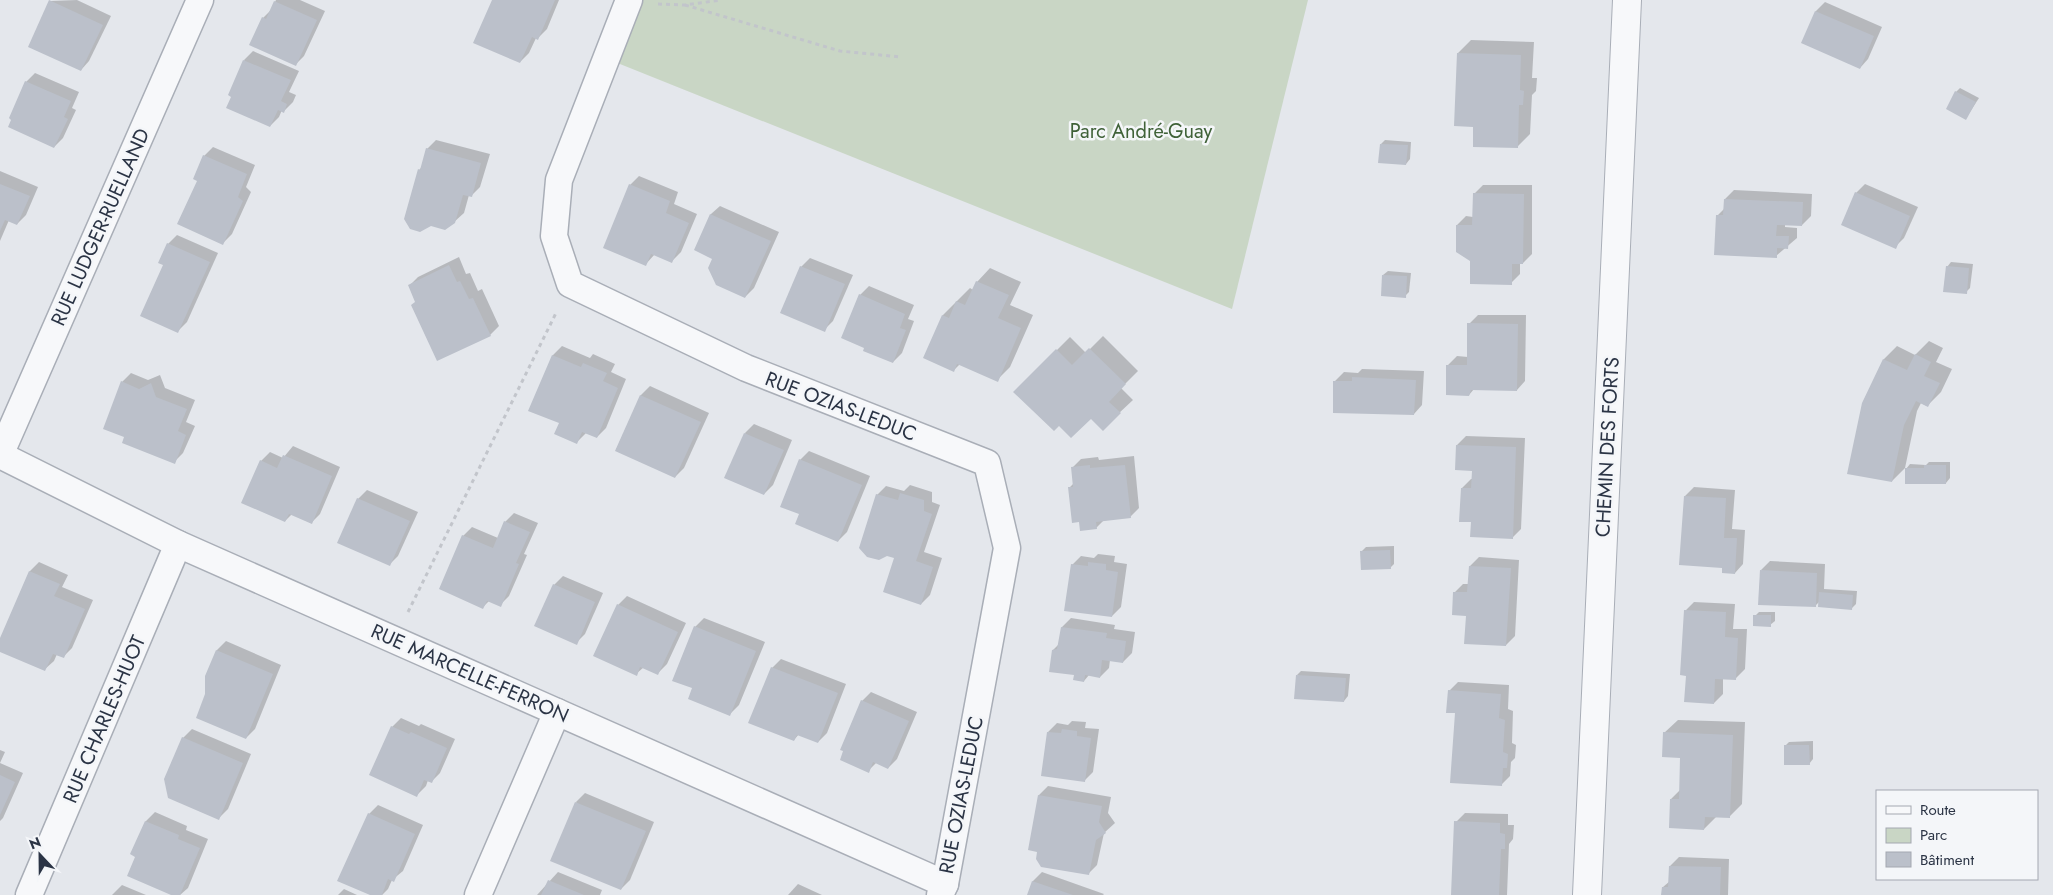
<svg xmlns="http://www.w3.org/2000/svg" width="2053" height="895" viewBox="0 0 2053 895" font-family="Jost,sans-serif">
	<rect width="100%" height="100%" fill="#e4e7ec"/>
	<path fill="#c9d6c5" d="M629,0H1308L1232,309L605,58Z"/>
	<g fill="#0003">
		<path d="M77,0L111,16L89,61L81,70L50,1Z"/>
		<path d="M276,0H300L325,11L304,56L295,65L263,18L271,10Z"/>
		<path d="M494,0H559L547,29L538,38H536L529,53L520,62Z"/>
		<path d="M1825,2L1882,27L1868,59L1860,68L1803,43L1816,11Z"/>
		<path d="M1471,40L1534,42L1532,78H1537L1536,91L1532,95L1530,134L1517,147L1458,53Z"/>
		<path d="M253,51L299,71L289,92L296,95L293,102L284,111L282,110L279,117L270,126L244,60Z"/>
		<path d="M35,73L79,92L72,108L76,110L63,138L54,147L26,82Z"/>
		<path d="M1960,88L1979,98L1966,118L1956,92Z"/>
		<path d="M436,140L490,154L480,187L471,196L469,195L464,213L454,222L419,170L423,166L427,149Z"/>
		<path d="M1385,140L1411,142L1410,159L1406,164L1381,144Z"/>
		<path d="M213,147L255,165L246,187L251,192L232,234L223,243L199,180L204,156Z"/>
		<path d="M0,171L38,187L26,215L17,224L9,220L0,241Z"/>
		<path d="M639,176L678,192L674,204L697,214L681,252L672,261L655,254L645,265L630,185Z"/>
		<path d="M1865,184L1918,207L1904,238L1895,247L1856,193Z"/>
		<path d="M1483,185H1532V254L1523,263H1520V274L1511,283L1457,225L1466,216L1473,217L1474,194Z"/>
		<path d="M1734,190L1812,194L1811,216L1802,225L1785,224V227L1797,228V238L1776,256L1717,216L1725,208V199Z"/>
		<path d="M720,206L779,232L754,288L745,297L714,258L696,250L711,214Z"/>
		<path d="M177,235L218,253L187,322L178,331L165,264L168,244Z"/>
		<path d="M459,257L466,274L470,273L478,291L482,289L499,326L490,335L416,301L409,286L418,277Z"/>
		<path d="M810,258L853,275L833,321L824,330L801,267Z"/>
		<path d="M1951,262L1973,264L1970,288L1966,292L1947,267Z"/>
		<path d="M990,268L1021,282L1010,305L1033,315L1010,367L997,380L960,364L954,370L925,358L943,315L970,288L973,290L977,282Z"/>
		<path d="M1388,271L1411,273L1409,292L1405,296L1383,275Z"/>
		<path d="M869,286L914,305L908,319L914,321L902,353L893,362L860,295Z"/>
		<path d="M1478,315H1526L1525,381L1517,390L1474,389L1469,395L1448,365L1457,356L1468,357L1469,324Z"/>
		<path d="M1103,336L1138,371L1121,388L1133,400L1102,429L1091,418L1015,392L1070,337L1086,353Z"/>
		<path d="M1929,341L1943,348L1936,362L1952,369L1941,392L1927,406L1921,403L1917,411L1905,468L1892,481L1863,403L1884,359L1897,346L1915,355Z"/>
		<path d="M562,346L590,358L593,354L615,364L611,372L626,379L606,428L597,437L586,433L577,442L561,422L530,410L553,355Z"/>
		<path d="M1362,369L1424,371L1422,405L1414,414L1335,381L1344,372L1358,373Z"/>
		<path d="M131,373L148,380L160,375L165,388L195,400L186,422L195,426L183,453L174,462L126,436L122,382Z"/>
		<path d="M650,386L709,413L684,468L675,477L616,450L641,395Z"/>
		<path d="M754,424L792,440L773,485L764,494L745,433Z"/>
		<path d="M1466,436L1525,438L1521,529L1512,538L1472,521L1462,488L1471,479H1473V470L1457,445Z"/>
		<path d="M293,446L340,467L320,514L311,523L292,514L285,521L261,461L270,452L283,458Z"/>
		<path d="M809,451L870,476L847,532L838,541L800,513V460Z"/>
		<path d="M1134,456L1139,508L1130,517L1105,519L1096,528L1069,488L1074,483L1072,468L1081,459L1098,457L1099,460Z"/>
		<path d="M1929,462H1950V478L1946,483L1906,469L1910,464L1926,465Z"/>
		<path d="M910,485L932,492V502L940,505L924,552L942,558L930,595L921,604L896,557L877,495L886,486L904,491Z"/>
		<path d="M1694,487L1735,490L1732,529L1745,530L1743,564L1735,573L1724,566L1685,496Z"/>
		<path d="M367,490L418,512L398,556L389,565L358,499Z"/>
		<path d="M514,513L538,523L524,554L527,555L509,596L500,605L490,600L483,607L463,536L472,527L498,538L505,522Z"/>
		<path d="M1394,546V564L1390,568L1361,552L1366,547Z"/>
		<path d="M1098,554L1115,556L1114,562L1127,564L1121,607L1112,616L1072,565L1081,556L1094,558Z"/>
		<path d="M1479,557L1519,560L1515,636L1506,645L1468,615L1454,593L1463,584H1469L1470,566Z"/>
		<path d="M1770,561L1825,564L1824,589L1857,591L1856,604L1852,608L1820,601L1815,606L1761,570Z"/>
		<path d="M39,562L68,575L62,587L93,600L72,648L63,657L57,654L54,661L45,669L0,650V642L30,571Z"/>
		<path d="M563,576L603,593L585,634L576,643L554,585Z"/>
		<path d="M627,596L686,623L667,664L658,673L644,667L636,674L618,605Z"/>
		<path d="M1694,602L1735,604L1733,629H1747L1745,669L1736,678H1723V694L1714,703L1687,675L1685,611Z"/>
		<path d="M1759,612H1775V621L1770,625L1755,616Z"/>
		<path d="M704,618L765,642L739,705L730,714L694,688L674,680L695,627Z"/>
		<path d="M1071,618L1115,625L1114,629L1135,632L1132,653L1123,662L1110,660L1109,668L1100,677L1089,675L1084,681L1053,650L1059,644L1062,627Z"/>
		<path d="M226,641L281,665L255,729L246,738L207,694L206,680L217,650Z"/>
		<path d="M781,659L846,684L827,733L818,742L799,734L794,740L772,668Z"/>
		<path d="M1301,671L1350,674L1348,696L1344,701L1297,675Z"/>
		<path d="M1458,682L1509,685L1508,709L1513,711L1512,743L1516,745L1515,758L1511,762L1510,776L1501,785L1456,712L1449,691Z"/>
		<path d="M871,692L917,712L897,759L888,768L877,762L868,771L862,701Z"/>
		<path d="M401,718L419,726L421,724L455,739L440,773L431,782L428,780L426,786L417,795L392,727Z"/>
		<path d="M1678,720L1745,722L1742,804L1729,817H1716L1704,829L1671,799L1680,790L1681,757L1664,733Z"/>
		<path d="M1072,721L1086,722L1085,728L1099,729L1093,772L1084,781L1048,732L1057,723L1068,725Z"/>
		<path d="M192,729L251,754L228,809L219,818L183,738Z"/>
		<path d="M1813,741V759L1809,764L1785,746L1789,742Z"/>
		<path d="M0,750L5,752L0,763L23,773L3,818L0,821Z"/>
		<path d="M1048,786L1111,797L1108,813L1115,823L1104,833L1097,865L1088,874L1039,851L1030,849L1039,795Z"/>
		<path d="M585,793L654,822L630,880L621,889L576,802Z"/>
		<path d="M378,805L423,825L403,871L392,880L388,889L382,895H373L369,814Z"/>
		<path d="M155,812L187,826L186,830L208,839L188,888L180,895H175L137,856L132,854L146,821Z"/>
		<path d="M1465,813L1508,814V825H1514L1513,839L1509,844L1507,895H1452L1456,822Z"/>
		<path d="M1679,857L1729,859L1728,895H1663V887L1670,881V866Z"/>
		<path d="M558,872L602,890L600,895H537Z"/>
		<path d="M1042,872L1104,894L1103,895H1028L1033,881Z"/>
		<path d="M798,884L822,895H788Z"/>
		<path d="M122,885L146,895H112Z"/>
		<path d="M344,889L357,895H338Z"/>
	</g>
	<g fill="#bbc0ca">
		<path d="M49,0L103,25L81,71L28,47Z"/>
		<path d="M492,0H555L538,40L532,37L520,63L473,43Z"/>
		<path d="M274,1L317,20L296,66L249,45L262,17L266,19Z"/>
		<path d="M1815,11L1874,36L1860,69L1801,43Z"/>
		<path d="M1457,53L1521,55L1520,90L1524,91L1523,105H1519L1518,148L1473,147V127L1454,126Z"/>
		<path d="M243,60L291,80L281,101L287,104L284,113L278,110L270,127L226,108L231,97L228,95Z"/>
		<path d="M25,81L71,101L64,117L68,119L54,148L8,127L11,120L9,118Z"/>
		<path d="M1955,91L1976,102L1966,120L1946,109Z"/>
		<path d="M1380,144L1408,145L1406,165L1378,163Z"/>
		<path d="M426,148L481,163L472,197L463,195L455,223L445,230L431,226L420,232L410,229L404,219L418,169L420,170Z"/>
		<path d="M203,155L247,174L238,197L243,201L223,245L177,224L197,181L193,179Z"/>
		<path d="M0,184L30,196L17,225L5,220L0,231Z"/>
		<path d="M629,184L670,201L666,213L689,223L672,263L651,254L646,266L603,248Z"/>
		<path d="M1855,192L1910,216L1896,249L1841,225Z"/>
		<path d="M1473,193L1524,194L1523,264H1512V285L1470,284V261L1456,252V225H1472Z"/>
		<path d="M1724,199L1803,202L1802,226L1777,225L1776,236H1789L1788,249L1777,248V258L1714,255L1716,215H1723Z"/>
		<path d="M710,214L771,241L745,298L716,285L708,268L712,259L694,250Z"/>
		<path d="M167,243L210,262L178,333L140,316L163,265L158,263Z"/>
		<path d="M449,265L457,282L460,281L469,299L473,298L491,336L437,361L411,305L415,302L408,285Z"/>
		<path d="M800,266L845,284L825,332L780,313Z"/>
		<path d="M1946,266L1969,268L1967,294L1943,292Z"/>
		<path d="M1382,275L1407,276L1406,298L1381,296Z"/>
		<path d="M976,281L1009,295L998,318L1021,328L998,382L957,364L954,372L923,358L942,315L949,318L956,301L965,305Z"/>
		<path d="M859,294L905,314L900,328L906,330L893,363L863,351L864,348L841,338Z"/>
		<path d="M1467,323L1518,324L1517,391L1471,390L1469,396L1446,395V365H1467Z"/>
		<path d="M1089,348L1126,384L1109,402L1121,413L1103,431L1091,419L1071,438L1059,426L1054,431L1013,392L1056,349L1072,365Z"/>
		<path d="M1915,354L1931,362L1924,376L1940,383L1928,407L1916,401L1904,425L1892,482L1847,474L1862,403L1883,359L1907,370Z"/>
		<path d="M552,355L581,367L583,363L607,373L603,381L618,388L597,438L582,432L577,444L554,434L559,423L528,411Z"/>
		<path d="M1352,377L1416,380L1414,415L1333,413V381H1352Z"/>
		<path d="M121,381L139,389L151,383L156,397L187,409L178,431L186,435L175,464L122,443L124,437L103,429Z"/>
		<path d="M640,395L701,422L675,478L615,451Z"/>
		<path d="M744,433L784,450L764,495L724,478Z"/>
		<path d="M1456,445L1516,447L1513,539L1470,537L1471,522H1459L1461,488H1471L1472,471L1455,470Z"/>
		<path d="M283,455L332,476L312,524L289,514L285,522L241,503L260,460L277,468Z"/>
		<path d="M799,459L862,485L838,542L795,524L799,514L780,507Z"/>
		<path d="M1090,465V468L1125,465L1131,518L1096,522L1097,529L1080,531L1079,522L1072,523L1068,487H1073L1071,467Z"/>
		<path d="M1924,465H1946V484H1905V468H1924Z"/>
		<path d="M900,493L924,500V511L932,514L916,561L933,567L921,605L883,592L894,558L887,556L879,560L867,557L859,548L876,494L898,500Z"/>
		<path d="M1684,496L1726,498L1724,538H1737L1735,574L1722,573V568L1679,565Z"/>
		<path d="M357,498L410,521L390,566L337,543Z"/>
		<path d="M504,521L530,532L516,563L519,564L501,607L487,601L483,609L439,589L462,535L493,548Z"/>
		<path d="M1390,550L1391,569L1361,570L1360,551Z"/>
		<path d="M1088,562L1106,564V570L1118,572L1112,617L1064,611L1071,564L1088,566Z"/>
		<path d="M1469,566L1511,568L1506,646L1464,644L1466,616L1452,615L1453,592H1467Z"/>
		<path d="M1760,570L1817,573L1816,607L1758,605Z"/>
		<path d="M29,571L60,584L54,596L85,609L64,658L53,654L45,671L0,652V638Z"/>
		<path d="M553,584L595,602L577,645L534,626Z"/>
		<path d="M1819,592L1853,595L1852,610L1818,607Z"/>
		<path d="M617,604L678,632L658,675L640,667L637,676L593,656Z"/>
		<path d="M1684,610L1726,612L1725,637L1738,638L1736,680L1715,679L1714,704L1684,702L1686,676L1680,675Z"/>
		<path d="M1753,615H1771V627L1753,626Z"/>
		<path d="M694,626L756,651L730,716L688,699L692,688L672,681Z"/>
		<path d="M1061,627L1107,633L1106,638L1126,641L1123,663L1102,660L1100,678L1085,675L1084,682L1073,680L1074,675L1049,672L1052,650L1057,649Z"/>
		<path d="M216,650L273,674L246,739L196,718L205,694V676Z"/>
		<path d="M771,667L838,693L818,743L797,735L794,741L748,723Z"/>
		<path d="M1296,675L1346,678L1344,702L1294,699Z"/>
		<path d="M1448,690L1501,694L1499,718L1505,720L1503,752L1508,754L1507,768H1503L1502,786L1450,783L1455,713H1446Z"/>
		<path d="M861,700L909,721L888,769L873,762L869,773L840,760L843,751L840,750Z"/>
		<path d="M391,726L409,734L411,732L447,748L432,783L424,780L417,797L369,775Z"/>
		<path d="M1062,729L1077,731V736L1091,738L1085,782L1041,776L1047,732L1061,733Z"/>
		<path d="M1663,732L1733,735L1730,818L1705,817L1704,830L1669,828L1670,799H1679L1680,758L1662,757Z"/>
		<path d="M182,737L243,763L219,820L168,798L164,779Z"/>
		<path d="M1784,745H1809L1810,765H1784Z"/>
		<path d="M0,775L15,782L0,815Z"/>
		<path d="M1038,795L1102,806L1099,822L1106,833L1096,840L1089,875L1041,867L1036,859L1037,852L1028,850Z"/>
		<path d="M575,802L646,831L621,890L550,861Z"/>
		<path d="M368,813L415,834L394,882L388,879L382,895H370L337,881Z"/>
		<path d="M145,821L179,835L178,839L200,848L180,895H171L127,876L135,857L130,854Z"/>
		<path d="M1454,821L1500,823V833L1505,834V849H1501L1499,895H1451Z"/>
		<path d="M1669,866L1721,867L1720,895H1661L1662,887H1668Z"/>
		<path d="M548,880L584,895H541Z"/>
		<path d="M1032,881L1073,895H1027Z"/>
	</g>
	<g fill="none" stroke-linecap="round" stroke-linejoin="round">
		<defs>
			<g id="minor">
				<path d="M629,0L559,180L554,236L570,284L746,368L987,463L1007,548L945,884L940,895"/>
				<path d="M0,455L178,544L945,884"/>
				<path d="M0,455L200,0"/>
				<path d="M29,895L178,544"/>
				<path d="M478,895L557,712"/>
			</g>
			<path id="tertiary" d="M1587,895L1627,0"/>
		</defs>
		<use href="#minor" stroke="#a9aeb7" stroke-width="29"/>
		<use href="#tertiary" stroke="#a9aeb7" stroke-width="30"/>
		<g stroke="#c2c5cb" stroke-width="3" stroke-dasharray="4 4" stroke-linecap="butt">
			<path d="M658,4L685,5L721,0"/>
			<path d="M685,5L840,51L901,57"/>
			<path d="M408,612L557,311"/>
		</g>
		<use href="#minor" stroke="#f7f8fa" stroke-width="26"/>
		<use href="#tertiary" stroke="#f7f8fa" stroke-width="28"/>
	</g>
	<g text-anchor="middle" stroke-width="5" stroke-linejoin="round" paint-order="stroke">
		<g font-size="20" fill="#3f6138" stroke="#f4f6f9">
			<text x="1141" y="138">Parc André-Guay</text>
		</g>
		<g font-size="20" fill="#2b3445" stroke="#f4f6f9">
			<text transform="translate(100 227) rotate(-66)" y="7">RUE LUDGER-RUELLAND</text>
			<text transform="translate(841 406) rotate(21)" y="7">RUE OZIAS-LEDUC</text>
			<text transform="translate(1607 447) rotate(-87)" y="7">CHEMIN DES FORTS</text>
			<text transform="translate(470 673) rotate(24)" y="7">RUE MARCELLE-FERRON</text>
			<text transform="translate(104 719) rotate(-67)" y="7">RUE CHARLES-HUOT</text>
			<text transform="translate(961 795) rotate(-79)" y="7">RUE OZIAS-LEDUC</text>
		</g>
	</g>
	<rect x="1876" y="790" width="162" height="90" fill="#f4f6f9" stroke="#a4a8b1"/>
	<rect x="1886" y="806" width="25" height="8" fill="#f7f8fa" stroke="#a4a8b1"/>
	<text x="1920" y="815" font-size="15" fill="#2b3445">Route</text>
	<rect x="1886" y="828" width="25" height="15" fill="#c9d6c5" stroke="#a4a8b1"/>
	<text x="1920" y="840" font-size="15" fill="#2b3445">Parc</text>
	<rect x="1886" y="852" width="25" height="15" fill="#bbc0ca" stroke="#a4a8b1"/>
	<text x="1920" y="865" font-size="15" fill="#2b3445">Bâtiment</text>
	<g transform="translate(40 855) rotate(338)" stroke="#f4f6f9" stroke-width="4" paint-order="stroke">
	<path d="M0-4L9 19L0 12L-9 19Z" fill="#2b3445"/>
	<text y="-8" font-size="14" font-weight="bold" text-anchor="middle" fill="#2b3445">N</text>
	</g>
</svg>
